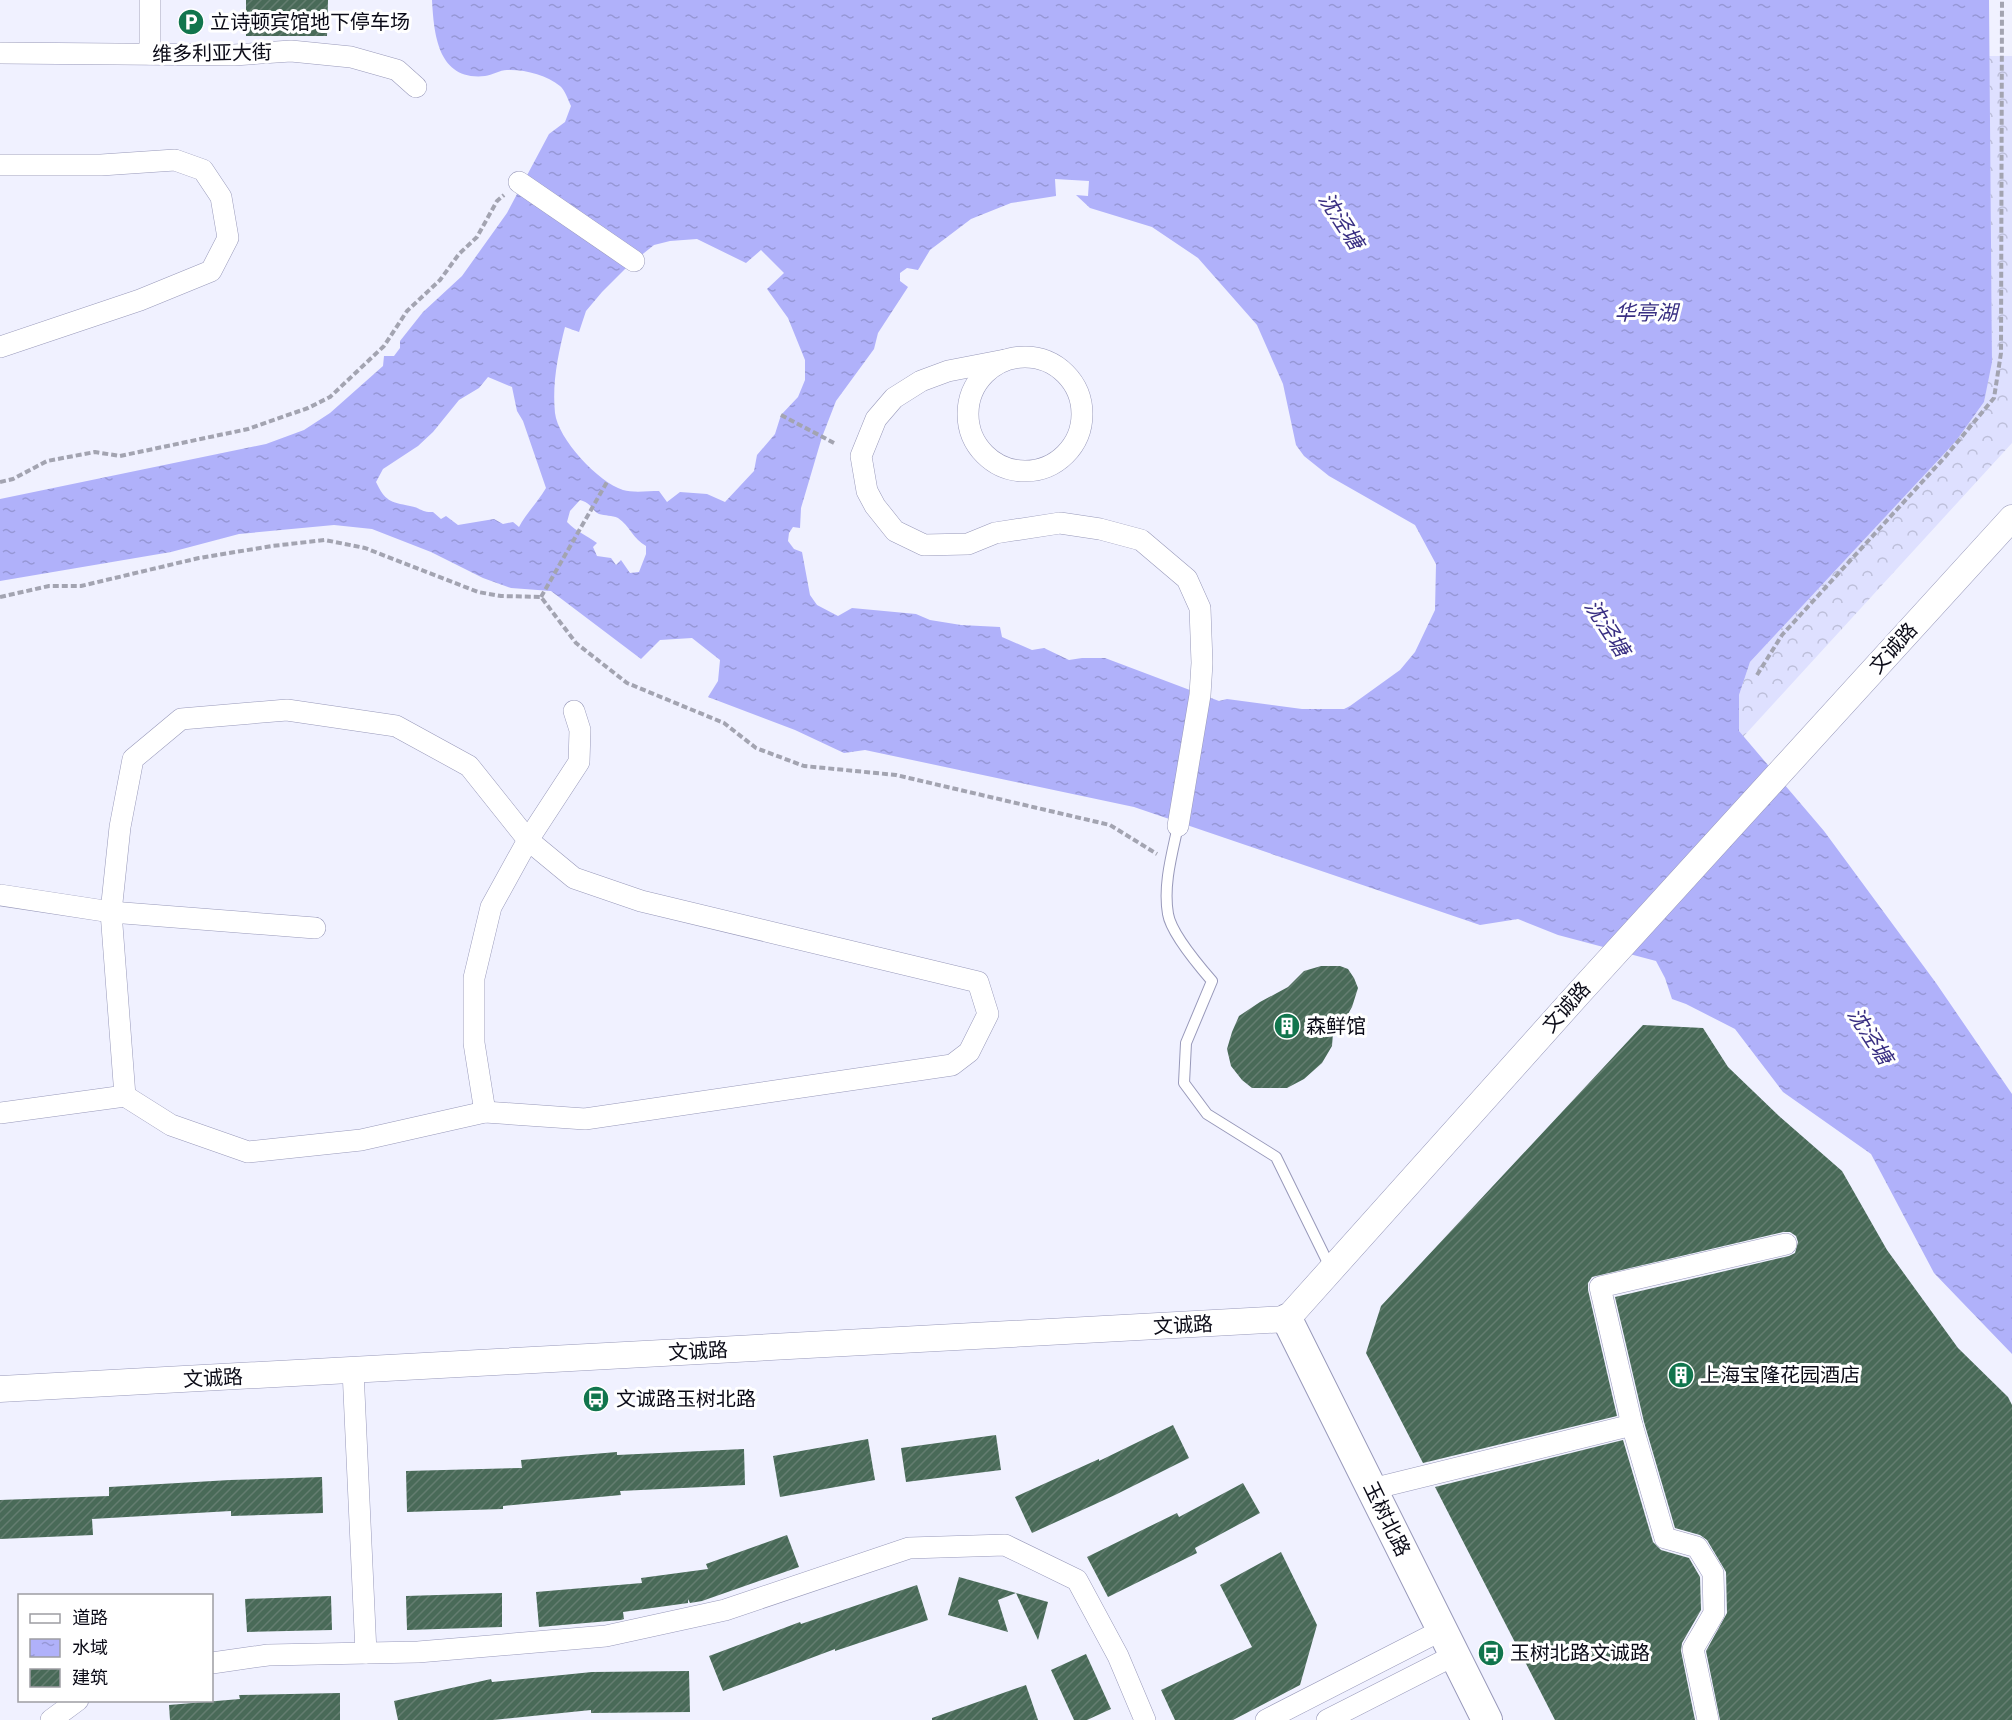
<svg xmlns="http://www.w3.org/2000/svg" width="2012" height="1720" viewBox="0 0 2012 1720" font-family="'Public Sans','Noto Sans SC',sans-serif">
	<defs>
		<pattern id="forest-crowns" width="20" height="18" patternUnits="userSpaceOnUse" patternTransform="scale(1.5)"><rect width="20" height="18" fill="#dee0ff"/><path d="M2 6a3 3 0 1 1 6 0M12 15a3 3 0 1 1 6 0" fill="none" stroke="#bdbfda"/></pattern>
		<pattern id="water-ripples" width="26" height="14" patternUnits="userSpaceOnUse" patternTransform="scale(1.5)"><rect width="26" height="14" fill="#b0b1fa"/><path d="M2 4q2-2 4 0t4 0M15 11q2-2 4 0t4 0" fill="none" stroke="#9697d6"/></pattern>
		<pattern id="building-hatch" width="6" height="6" patternUnits="userSpaceOnUse" patternTransform="scale(1.5)"><rect width="6" height="6" fill="#496a58"/><path d="M-1 1l2-2M0 6l6-6M5 7l2-2" fill="none" stroke="#647d70"/></pattern>
	</defs>
	<rect width="100%" height="100%" fill="#f0f1ff"/>
	<path fill="url(#forest-crowns)" d="M1989,56H2012V443L1743,737L1739,731V695L1750,662L1956,441L1984,402L1992,355Z"/>
	<path fill="url(#water-ripples)" fill-rule="evenodd" d="M432,0H1989L1992,362L1984,402L1956,441L1750,662L1739,695V731L1824,831L1936,983L2012,1094V1354L1934,1273L1871,1154L1783,1092L1735,1029L1686,1004L1672,999L1665,978L1656,961L1558,935L1518,919L1480,925L1134,807L865,750L844,753L795,730L708,697L718,681L720,660L692,638L660,640L641,659L551,591L511,588L483,578L431,552L372,529L334,525L239,534L171,552L0,581V499L266,444L304,430L330,413L383,366L384,356H394L400,348V341L423,312L462,276L507,213L549,134L565,122L571,106C568,100 565,90 560,86C547,75 524,69 507,70C500,70 492,75 485,76C438,81 434,35 432,0ZM1055,179L1089,181L1088,196L1076,195L1090,208L1152,227L1198,258L1257,325L1283,384L1296,445L1304,456L1329,476L1415,525L1436,564L1435,610L1415,652L1400,670L1350,706L1344,709H1302L1227,699L1219,701L1105,658H1082L1069,660L1044,648L1032,650L1002,637L1000,627L961,625L930,620L916,614L852,608L838,616L817,605L810,595L802,552L794,549L788,541L789,533L793,527L800,528L801,508L822,437L836,401L874,349L878,333L908,287L900,281V273L907,268L918,270L930,250L971,219L1011,203L1056,196ZM697,239L746,263L761,250L784,273L767,289L788,318L805,360V380L798,397L781,415L775,434L757,455L754,471L725,502L707,494L680,492L667,502L659,491C648,491 633,493 623,490C598,482 558,439 555,413C552,383 558,355 565,327L579,332L586,311L602,292L629,265L654,245L670,241ZM488,377L512,387L517,411L523,421L546,488C538,502 527,512 519,527L513,522L503,524L494,519L458,525L446,516L441,519L433,512C422,513 419,507 410,506C390,502 385,501 376,482L383,469L418,446L433,432L459,400L479,388ZM580,500C592,503 591,510 599,514C605,516 612,515 618,518C630,526 633,539 646,546V554L639,572L630,573L621,560L616,565L611,558L597,556L593,547L597,543C586,535 577,532 567,522L570,511Z"/>
	<g fill="url(#building-hatch)">
		<path d="M246,0H328L327,36H246Z"/>
		<path d="M1321,966H1340L1348,969L1354,978L1358,988L1352,1007L1344,1021L1333,1033L1332,1046L1322,1063L1304,1079L1287,1088H1252L1242,1080L1231,1066L1227,1049L1232,1032L1239,1016L1260,1002L1288,987L1304,971Z"/>
		<path d="M1643,1025L1703,1028L1728,1067L1779,1116L1842,1171L1887,1250L1958,1348L2008,1397L2012,1405V1720H1720L1706,1651L1727,1613L1726,1572L1707,1540L1700,1535L1675,1528L1644,1422L1615,1297L1789,1256L1795,1253L1798,1242L1796,1236L1790,1232H1783L1592,1277L1588,1283V1290L1617,1416L1423,1463L1366,1353L1381,1306Z"/>
		<path d="M1173,1425L1189,1458L1115,1495L1032,1533L1015,1497L1099,1459V1461Z"/>
		<path d="M996,1435L1001,1470L906,1482L901,1448Z"/>
		<path d="M868,1439L875,1480L780,1497L773,1456Z"/>
		<path d="M1623,1440L1653,1542L1661,1550L1689,1558L1700,1577L1701,1610L1682,1643L1681,1651L1695,1720H1555L1435,1487Z"/>
		<path d="M744,1449L745,1485L620,1491L621,1495L503,1506V1509L407,1512L406,1471L522,1468L521,1460L617,1452V1455Z"/>
		<path d="M322,1477L323,1513L231,1516V1511L92,1519L93,1535L0,1539V1500L109,1496V1487L230,1480Z"/>
		<path d="M1243,1483L1260,1513L1195,1548L1197,1553L1108,1597L1087,1557L1177,1513L1179,1517Z"/>
		<path d="M787,1535L799,1567L702,1601L690,1603L688,1599V1603L623,1612L624,1619L621,1620L539,1627L536,1592L642,1583L641,1578L708,1569L706,1564Z"/>
		<path d="M1281,1552L1317,1625L1300,1685L1233,1720H1175L1161,1690L1252,1647L1220,1585Z"/>
		<path d="M959,1577L1016,1593L998,1600L1008,1632L948,1615Z"/>
		<path d="M917,1585L928,1620L835,1651V1649L723,1691L709,1656L800,1622L801,1624Z"/>
		<path d="M502,1593V1627L407,1630L406,1596Z"/>
		<path d="M1016,1593L1048,1602L1038,1640Z"/>
		<path d="M331,1596L332,1630L247,1632L245,1599Z"/>
		<path d="M1086,1654L1111,1709L1087,1720H1074L1051,1670Z"/>
		<path d="M689,1671L690,1712L591,1713V1710L493,1720H398L394,1701L491,1679L492,1682L592,1672Z"/>
		<path d="M1026,1685L1038,1720H932V1718Z"/>
		<path d="M340,1693V1720H170L169,1705L240,1699L239,1695Z"/>
	</g>
	<g fill="none" stroke-linecap="round" stroke-linejoin="round">
		<defs>
			<path id="service" d="M1178,826C1172,854 1163,885 1168,914C1171,933 1199,966 1212,981L1186,1043L1184,1083L1207,1114L1276,1157L1331,1269"/>
			<g id="minor">
				<path d="M150,0V54"/>
				<path d="M0,53L234,55L291,51L351,57L397,70L416,87"/>
				<path d="M0,165H101L175,160L203,170L221,197L228,238L211,271L140,300L0,347"/>
				<path d="M519,182L634,261"/>
				<circle cx="1025" cy="414" r="57"/>
				<path d="M1005,360L948,371L921,381L894,398L876,419L861,456L867,491L875,506L895,531L924,545L968,544L995,533L1060,523L1100,529L1141,540L1187,579L1200,608L1202,663L1200,695L1178,826"/>
				<path d="M287,710L396,726L469,766L528,840L574,878L641,901L978,982L988,1014L969,1052L952,1065L585,1119L485,1112L361,1140L248,1152L171,1125L125,1096L111,912L120,827L133,759L181,719Z"/>
				<path d="M0,895L111,912L315,928"/>
				<path d="M485,1112L474,1043V978L491,907L528,840L579,762L580,730L574,711"/>
				<path d="M0,1113L125,1096"/>
				<path d="M353,1370L366,1653"/>
				<path d="M1372,1489L1632,1425"/>
				<path d="M212,1663L268,1655L418,1652L606,1636L725,1610L909,1548L1005,1545L1077,1580L1118,1656L1145,1720"/>
				<path d="M51,1720L78,1700"/>
				<path d="M1266,1720L1442,1630"/>
				<path d="M1327,1720L1455,1655"/>
				<path d="M1708,1720L1693,1649L1714,1613L1713,1573L1697,1547L1665,1538L1632,1425L1600,1287L1786,1244"/>
			</g>
			<path id="tertiary" d="M0,1389L1287,1319L1579,993L2012,518"/>
			<path id="secondary" d="M1287,1319L1487,1720"/>
		</defs>
		<use href="#service" stroke="#9899ba" stroke-width="12"/>
		<use href="#minor" stroke="#9899ba" stroke-width="22"/>
		<use href="#tertiary" stroke="#9899ba" stroke-width="27"/>
		<use href="#secondary" stroke="#9899ba" stroke-width="32"/>
		<g stroke="#a3a4b1" stroke-width="4" stroke-dasharray="6 3" stroke-linecap="butt">
			<path d="M781,415L834,443"/>
			<path d="M0,482L13,479L47,461L95,452L120,456L248,429L308,408L330,397L384,346L407,311L440,280L459,254L477,237L497,201L504,195"/>
			<path d="M0,597L49,586H81L199,558L272,546L325,540L365,548L478,592L501,596L541,597L576,643L627,683L724,723L756,748L804,766L896,775L1110,825L1157,854"/>
			<path d="M541,597L607,482"/>
			<path d="M1757,675L1782,635L1945,457L1994,398L2001,353L2002,0"/>
		</g>
		<use href="#service" stroke="#fff" stroke-width="10"/>
		<use href="#minor" stroke="#fff" stroke-width="21"/>
		<use href="#tertiary" stroke="#fff" stroke-width="26"/>
		<use href="#secondary" stroke="#fff" stroke-width="30"/>
	</g>
	<defs>
		<symbol id="parking-disc" viewBox="-11 -11 22 22"><circle r="9.5" fill="#11754d" stroke="#fff"/><path d="M-3.5-5.5H1a3.5 3.5 0 0 1 0 7H-1V5.5H-3.5ZM-1-3.4V-.6H.8a1.4 1.4 0 0 0 0-2.8Z" fill="#fff"/></symbol>
		<symbol id="building-disc" viewBox="-11 -11 22 22"><circle r="9.5" fill="#11754d" stroke="#fff"/><path d="M-4-6H4V6H1V3H-1V6H-4ZM-2.5-4.3h1.7v1.8h-1.7ZM.8-4.3h1.7v1.8H.8ZM-2.5-1h1.7V.8h-1.7ZM.8-1h1.7V.8H.8Z" fill="#fff"/></symbol>
		<symbol id="bus-disc" viewBox="-11 -11 22 22"><circle r="9.5" fill="#11754d" stroke="#fff"/><path d="M-5-6H5V4H4V6H2V4H-2V6H-4V4H-5ZM-3.5-4V0h7V-4ZM-3.5 1.2v1.5H-2V1.2ZM2 1.2v1.5H3.5V1.2Z" fill="#fff"/></symbol>
	</defs>
	<g fill-rule="evenodd">
		<use href="#parking-disc" x="176" y="7" width="30" height="30"/>
		<use href="#building-disc" x="1272" y="1011" width="30" height="30"/>
		<use href="#building-disc" x="1666" y="1360" width="30" height="30"/>
		<use href="#bus-disc" x="581" y="1384" width="30" height="30"/>
		<use href="#bus-disc" x="1476" y="1638" width="30" height="30"/>
	</g>
	<g text-anchor="middle" stroke-width="6" stroke-linejoin="round" paint-order="stroke">
		<g font-size="20" fill="#0b0b17" stroke="#fff" text-anchor="start">
			<text x="210" y="29">立诗顿宾馆地下停车场</text>
			<text x="1306" y="1033">森鲜馆</text>
			<text x="1700" y="1382">上海宝隆花园酒店</text>
			<text x="616" y="1406">文诚路玉树北路</text>
			<text x="1510" y="1660">玉树北路文诚路</text>
		</g>
		<g font-size="20" fill="#0b0b17" stroke="#fff">
			<text transform="translate(212 53) rotate(-1)" y="7">维多利亚大街</text>
			<text transform="translate(1893 648) rotate(-48)" y="7">文诚路</text>
			<text transform="translate(1566 1007) rotate(-48)" y="7">文诚路</text>
			<text transform="translate(1183 1325) rotate(-3)" y="7">文诚路</text>
			<text transform="translate(698 1351) rotate(-3)" y="7">文诚路</text>
			<text transform="translate(213 1378) rotate(-3)" y="7">文诚路</text>
			<text transform="translate(1387 1519) rotate(64)" y="7">玉树北路</text>
		</g>
		<g font-size="21" font-style="italic" fill="#392f82" stroke="#fff">
			<text transform="translate(1341 221) rotate(57)" y="7">沈泾塘</text>
			<text x="1646" y="320">华亭湖</text>
			<text transform="translate(1607 628) rotate(57)" y="7">沈泾塘</text>
			<text transform="translate(1870 1036) rotate(57)" y="7">沈泾塘</text>
		</g>
	</g>
	<rect x="18" y="1594" width="195" height="108" fill="#ffffff" stroke="#9d9da2" stroke-width="1.5"/>
	<rect x="30" y="1614" width="30" height="9" fill="#ffffff" stroke="#9d9da2" stroke-width="1.5"/>
	<text x="72" y="1624" font-size="18" fill="#0b0b17">道路</text>
	<rect x="30" y="1639" width="30" height="18" fill="url(#water-ripples)" stroke="#9d9da2" stroke-width="1.5"/>
	<text x="72" y="1654" font-size="18" fill="#0b0b17">水域</text>
	<rect x="30" y="1669" width="30" height="18" fill="url(#building-hatch)" stroke="#9d9da2" stroke-width="1.5"/>
	<text x="72" y="1684" font-size="18" fill="#0b0b17">建筑</text>
</svg>
